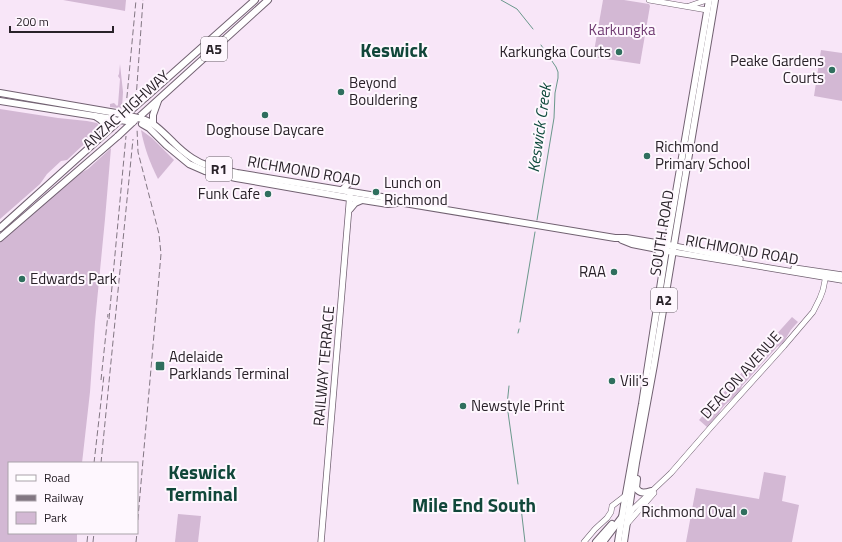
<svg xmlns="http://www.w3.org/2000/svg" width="842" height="542" viewBox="0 0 842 542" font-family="'Titillium Web',sans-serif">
	<rect width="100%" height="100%" fill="#f8e6f8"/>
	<g fill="#d3b8d4">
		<path d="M63,0H126L125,11L120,10Z"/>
		<path d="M603,0H624L649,4L650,6L640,64L593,57Z"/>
		<path d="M821,50L842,53V101L814,96Z"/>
		<path d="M120,64L123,92L122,108L120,109L118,108L110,107V104L114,103L117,106L118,105L120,79L118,76L119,74Z"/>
		<path d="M0,109L58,118L87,121L97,123L100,127L96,133L67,160L61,161L47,174L40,184L0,219Z"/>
		<path d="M141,130L152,138L174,160L158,179C150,163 144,147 141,130Z"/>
		<path d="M111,148L105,219L95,322L90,392L82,463H9V533H77V542H0V240L75,176L88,169Z"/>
		<path d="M792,317L798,322C795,325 791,329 789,333C786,338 783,345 777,347L742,386C739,398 723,402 719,414L707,427L699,420Z"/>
		<path d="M764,472L786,476L782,501L799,505L792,542H686L696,488L759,499Z"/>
		<path d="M178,514L201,516L198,542H175Z"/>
	</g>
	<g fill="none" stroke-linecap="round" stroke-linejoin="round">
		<g stroke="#6a988c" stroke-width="1">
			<path d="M501,0L517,9L533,29"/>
			<path d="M537,220L554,118L555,93L558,78V72L556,67L541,45"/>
			<path d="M520,322L535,232"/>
			<path d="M518,333L519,329"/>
			<path d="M509,386L507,405L518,484"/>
			<path d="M520,499L525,542"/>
		</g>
		<defs>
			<g id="tertiary">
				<path d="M649,0L707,10"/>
				<path d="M689,6L707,0"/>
				<path d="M628,517L633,509L671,473L711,427L784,346L813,312L820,298L823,290L826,275"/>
				<path d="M627,524L654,493"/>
				<path d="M584,542L595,529L607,518L611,512L612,506L625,496"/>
			</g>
			<g id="secondary">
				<path d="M674,246L740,259"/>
				<path d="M673,252L842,280"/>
				<path d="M794,268L842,275"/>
				<path d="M321,542L350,194"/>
			</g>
			<g id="primary">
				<path d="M95,116C105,122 106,124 102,135"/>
				<path d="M138,118C154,121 162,132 173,142C179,148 186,154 192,158C205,167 222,169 237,173L388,198L398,202L615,238H626L674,246"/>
				<path d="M142,124L149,128L166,145L189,164L205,171L236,178L350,198L388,204L397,203"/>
				<path d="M342,190L351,181"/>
				<path d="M350,209L355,203L362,200"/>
				<path d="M0,228L120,120"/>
				<path d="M0,238L118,136"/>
				<path d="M622,240L632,244L673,252"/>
			</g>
			<g id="trunk">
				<path d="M0,93L116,113"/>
				<path d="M146,97L255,0"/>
				<path d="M0,101L120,120"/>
				<path d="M138,118L268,0"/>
				<path d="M153,123V115L158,101"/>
				<path d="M657,249L660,254L662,265"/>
				<path d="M637,479L636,488C640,494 645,493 651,491"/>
				<path d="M596,542L612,524"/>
				<path d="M603,542L622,517"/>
				<path d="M618,542L624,505L642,404L665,256L709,0"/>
				<path d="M624,542L636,463L654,365L683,190L715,0"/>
			</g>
		</defs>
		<use href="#tertiary" stroke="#716171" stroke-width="6"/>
		<use href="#secondary" stroke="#716171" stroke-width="7"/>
		<use href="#primary" stroke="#716171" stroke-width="8"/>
		<use href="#trunk" stroke="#716171" stroke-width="8"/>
		<use href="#tertiary" stroke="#fff" stroke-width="5"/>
		<use href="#secondary" stroke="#fff" stroke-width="5.5"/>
		<use href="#primary" stroke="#fff" stroke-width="6"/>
		<use href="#trunk" stroke="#fff" stroke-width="6"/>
		<g stroke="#827682" stroke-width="1" stroke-dasharray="6 3" stroke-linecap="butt">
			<path d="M136,99L143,0"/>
			<path d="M126,107L136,0"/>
			<path d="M109,319L126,136"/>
			<path d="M101,380L108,314"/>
			<path d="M94,463L104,375"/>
			<path d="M101,463L133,139"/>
			<path d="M137,529L161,254L159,234L138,152L137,128"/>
			<path d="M87,542L88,533"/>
			<path d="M93,542L94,533"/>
			<path d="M136,542L137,533"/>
		</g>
		<defs>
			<path id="primary-bridge" d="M118,136L135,120"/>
			<g id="trunk-bridge">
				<path d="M116,113L138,118"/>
				<path d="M120,120L146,97"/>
				<path d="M120,120L133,122"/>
			</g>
		</defs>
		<use href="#primary-bridge" stroke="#716171" stroke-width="8" stroke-linecap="butt"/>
		<use href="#trunk-bridge" stroke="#716171" stroke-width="8" stroke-linecap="butt"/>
		<use href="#primary-bridge" stroke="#fff" stroke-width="6"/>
		<use href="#trunk-bridge" stroke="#fff" stroke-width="6"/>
	</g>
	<g fill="#2f6f5e" stroke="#fef7fe" stroke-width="1.5">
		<circle cx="619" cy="52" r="4"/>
		<circle cx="832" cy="70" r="4"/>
		<circle cx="341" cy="92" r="4"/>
		<circle cx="265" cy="115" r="4"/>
		<circle cx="647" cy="156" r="4"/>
		<circle cx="376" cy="192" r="4"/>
		<circle cx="268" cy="194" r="4"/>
		<circle cx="614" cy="272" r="4"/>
		<circle cx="22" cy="279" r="4"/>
		<rect x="155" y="361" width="10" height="10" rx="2"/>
		<circle cx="612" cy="381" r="4"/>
		<circle cx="463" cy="406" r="4"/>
		<circle cx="744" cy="512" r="4"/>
	</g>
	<g text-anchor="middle" stroke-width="4" stroke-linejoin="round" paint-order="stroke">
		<g fill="#fef7fe" stroke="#696269" stroke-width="1">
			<rect x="201" y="37" width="26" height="24" rx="3"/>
			<rect x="206" y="157" width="26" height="24" rx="3"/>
			<rect x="651" y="288" width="26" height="24" rx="3"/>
		</g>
		<g font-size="14" font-weight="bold" fill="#292229">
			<text x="214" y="54">A5</text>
			<text x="219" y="174">R1</text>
			<text x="664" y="305">A2</text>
		</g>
		<g font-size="15" fill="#713c73" stroke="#fef7fe">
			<text x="622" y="35">Karkungka</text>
		</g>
		<g font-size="15" fill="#292229" stroke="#fef7fe" text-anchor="start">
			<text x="611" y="57" text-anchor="end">Karkungka Courts</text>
			<text x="824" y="66" text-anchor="end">Peake Gardens<tspan x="824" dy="17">Courts</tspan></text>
			<text x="349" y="88">Beyond<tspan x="349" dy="17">Bouldering</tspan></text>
			<text x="265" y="135" text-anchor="middle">Doghouse Daycare</text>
			<text x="655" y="152">Richmond<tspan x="655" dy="17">Primary School</tspan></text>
			<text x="384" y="188">Lunch on<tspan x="384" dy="17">Richmond</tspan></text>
			<text x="260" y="199" text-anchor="end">Funk Cafe</text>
			<text x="606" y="277" text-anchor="end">RAA</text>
			<text x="30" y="284">Edwards Park</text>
			<text x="169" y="362">Adelaide<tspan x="169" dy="17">Parklands Terminal</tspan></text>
			<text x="620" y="386">Vili's</text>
			<text x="471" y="411">Newstyle Print</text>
			<text x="736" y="517" text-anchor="end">Richmond Oval</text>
		</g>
		<g font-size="15" fill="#292229" stroke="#fef7fe">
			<text transform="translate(126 110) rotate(-42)" y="5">ANZAC HIGHWAY</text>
			<text transform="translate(304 171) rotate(10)" y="5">RICHMOND ROAD</text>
			<text transform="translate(662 233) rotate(-81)" y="5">SOUTH ROAD</text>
			<text transform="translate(742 250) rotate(10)" y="5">RICHMOND ROAD</text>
			<text transform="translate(324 366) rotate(-85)" y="5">RAILWAY TERRACE</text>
			<text transform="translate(741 375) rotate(-48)" y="5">DEACON AVENUE</text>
		</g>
		<g font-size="16" font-style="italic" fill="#0e4a3c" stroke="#fef7fe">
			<text transform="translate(539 128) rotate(-82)" y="6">Keswick Creek</text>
		</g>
		<g font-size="19" font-weight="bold" fill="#11473a" stroke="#fef7fe">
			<text x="394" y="57">Keswick</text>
			<text x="202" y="479">Keswick<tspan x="202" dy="22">Terminal</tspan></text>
			<text x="474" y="512">Mile End South</text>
		</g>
	</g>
	<rect x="8" y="462" width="130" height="72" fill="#fef7fe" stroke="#a9a2a9"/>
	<rect x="16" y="475" width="20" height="6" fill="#ffffff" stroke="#a9a2a9"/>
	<text x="44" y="482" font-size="12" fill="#292229">Road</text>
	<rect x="16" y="495" width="20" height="6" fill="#827682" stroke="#a9a2a9"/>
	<text x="44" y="502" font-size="12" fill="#292229">Railway</text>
	<rect x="16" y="512" width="20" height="12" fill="#d3b8d4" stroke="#a9a2a9"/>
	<text x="44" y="522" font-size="12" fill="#292229">Park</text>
	<path d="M10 26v6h103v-6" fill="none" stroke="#292229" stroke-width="2"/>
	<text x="16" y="26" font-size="12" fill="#292229" stroke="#fef7fe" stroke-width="3" paint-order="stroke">200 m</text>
</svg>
